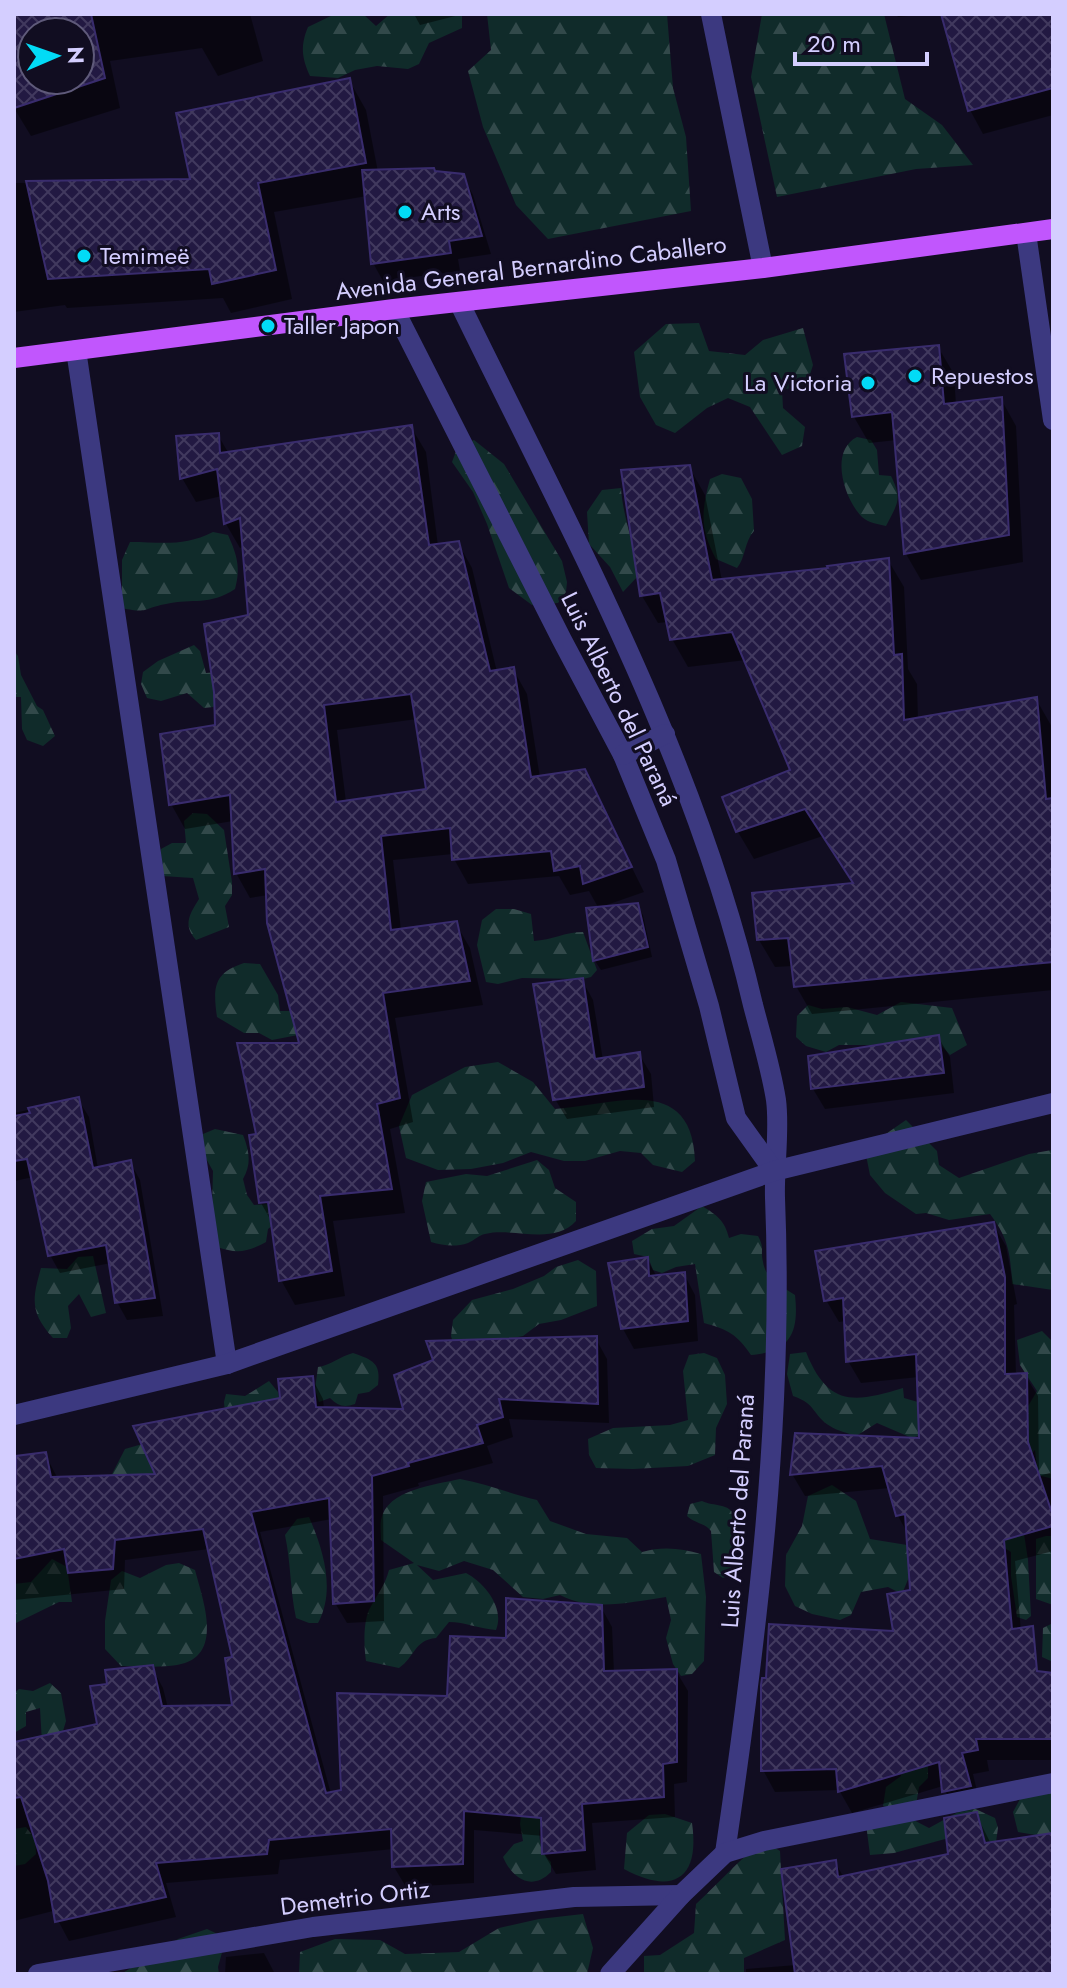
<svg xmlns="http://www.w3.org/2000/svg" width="1067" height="1988" viewBox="0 0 1067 1988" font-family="Jost,sans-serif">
	<defs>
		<pattern id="forest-firs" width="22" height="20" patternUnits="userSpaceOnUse" patternTransform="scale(2)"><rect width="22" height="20" fill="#102b2a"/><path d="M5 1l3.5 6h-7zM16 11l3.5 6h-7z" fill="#32494a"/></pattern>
		<pattern id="building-cross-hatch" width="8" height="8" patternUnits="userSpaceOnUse" patternTransform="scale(2)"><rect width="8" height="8" fill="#221942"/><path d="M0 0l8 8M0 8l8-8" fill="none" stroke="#41395e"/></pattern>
	</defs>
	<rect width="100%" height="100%" fill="#110d21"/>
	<g fill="url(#forest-firs)">
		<path d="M335,14H363L376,26L390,14H462V28L429,43L419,64L408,69L377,66L355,70L338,78L310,76C302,58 300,46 308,27Z"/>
		<path d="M487,14H667L673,88L686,137L691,211L548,239L516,205L483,127L468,71L491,50Z"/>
		<path d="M762,14H884L905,99L942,125L973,165L916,169L777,197L751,77Z"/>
		<path d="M699,323L709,351L745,355L763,340L803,328L813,365L807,384L782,390L783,408L805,427L802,446L782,455L750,407L728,398L707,408L675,433L656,425L640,397L634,352L666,324Z"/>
		<path d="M857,437L871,440L877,450L879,475L891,476C903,500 897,504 886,526C877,524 869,523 862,517C844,499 829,451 857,437Z"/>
		<path d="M474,440L504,464L562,561L567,582L566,592L558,603L532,605L509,588L487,524L473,492L452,462L458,446Z"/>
		<path d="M722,474L741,478L752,499L754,531C744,542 746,557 737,568L716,559C700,529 701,512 710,479Z"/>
		<path d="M621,488C623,518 635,546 638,576L623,592L610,567L589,544L587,512L602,490Z"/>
		<path d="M213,532L228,535C237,555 241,568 235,589C209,606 193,598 166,604C143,608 149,614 122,608V560L130,542C161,542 184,547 213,532Z"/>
		<path d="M194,645L200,651L206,673L217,672L220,702L213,707L204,708L187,693L161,701L147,698L141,684L143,672L158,661Z"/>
		<path d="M14,651L18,656L21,675L37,706L43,710L55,736L43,746L27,740L22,729L21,697H14Z"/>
		<path d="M193,813L207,814L224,830L232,882V895L225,906L229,927L196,940C183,925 189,915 199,899L193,878L162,876L159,859L161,849L172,843H186L184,821Z"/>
		<path d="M496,909H514L531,914L534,941C552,940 565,932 583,932L597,970L591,977L583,979L522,978L498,984L486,982L477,945L482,920Z"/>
		<path d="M244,963L260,964L278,995L280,1011H293L298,1035L272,1040L259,1033H244L217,1017C213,988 213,973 244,963Z"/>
		<path d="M901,1002L952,1008L967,1045L950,1055L940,1044L939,1036L871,1045H839L826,1052L806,1046L796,1037L797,1016L808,1005L822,1009L847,1007L877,1015Z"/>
		<path d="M498,1062L533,1082L555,1109C613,1105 692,1072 695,1161L682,1172L653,1165L641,1153L620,1151L585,1161H564L531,1152L503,1163L471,1169L438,1170L406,1158L399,1126L412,1095L465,1067Z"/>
		<path d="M906,1120L937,1151L939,1165L959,1178L1029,1154L1052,1150L1053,1290L1012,1284C1011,1255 1008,1237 990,1214L949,1220L926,1213L916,1214L885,1193L870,1175L866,1155L880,1138Z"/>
		<path d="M215,1129L243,1135C249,1150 252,1164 243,1179L247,1195L254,1205L269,1204L276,1223L268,1229L266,1242C248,1252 237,1254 217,1247L212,1208L213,1171L204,1155L203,1134Z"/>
		<path d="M537,1160L549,1170L555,1188L576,1202V1221C553,1246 514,1227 485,1234C479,1235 475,1240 468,1243C456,1247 444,1246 431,1242L422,1201L426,1182L466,1174L487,1176Z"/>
		<path d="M702,1206C717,1215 725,1221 729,1238L741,1234L758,1236C765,1249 760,1250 763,1262C766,1280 781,1286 795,1295C799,1332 791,1352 751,1355C738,1335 727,1329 704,1323L695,1264L676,1267L662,1273L653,1270L648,1257L634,1254L632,1241L652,1229L674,1226Z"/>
		<path d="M93,1256L106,1313L91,1317L79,1294L68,1306L71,1328L67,1338H53C30,1312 32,1300 41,1268L67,1269L78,1257Z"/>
		<path d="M578,1260L596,1271L597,1306L561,1320L539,1324L523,1336L455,1350L451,1336L453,1320L472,1300L513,1289L544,1276L556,1267Z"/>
		<path d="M1042,1331L1053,1342V1479L1038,1475L1035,1450L1027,1458V1408L1037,1391L1020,1365L1017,1340Z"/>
		<path d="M806,1352C828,1407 854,1403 903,1388L904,1398L928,1405L935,1430L912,1438L877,1423L856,1436C848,1433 837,1431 830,1426C812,1415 817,1404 793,1396L787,1374L790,1354Z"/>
		<path d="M353,1353C373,1360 381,1363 378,1385L369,1392L358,1394L355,1404C344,1408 338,1406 330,1398L319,1402L315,1389L318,1367C329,1366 341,1356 353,1353Z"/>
		<path d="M704,1353L717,1358L725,1375L727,1404L716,1428L715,1455L688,1466L633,1469L596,1468L589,1455L588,1439L613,1428L670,1425L688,1420L683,1371L689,1355Z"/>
		<path d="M269,1381L278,1392L281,1410L226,1423L224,1402L226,1394L245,1396Z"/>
		<path d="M146,1443L163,1483L111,1476L125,1449Z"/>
		<path d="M460,1479C487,1484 511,1494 537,1500L550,1521L586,1534L627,1538L642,1552C662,1546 681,1548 701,1554L706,1597L704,1661L692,1674L681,1676L673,1664L666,1638L671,1620L666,1597C630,1602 593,1612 560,1595L543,1599L523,1597L493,1570L464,1561L439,1571L417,1565L433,1580L466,1573C485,1583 505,1608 496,1630C480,1629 465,1622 449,1622L436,1638C414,1640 415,1657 399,1668L366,1661C364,1647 363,1624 369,1610C376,1596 385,1586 389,1570L414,1563L381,1540C381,1534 380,1526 381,1520C387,1489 435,1485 460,1479Z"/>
		<path d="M832,1485L856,1501L870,1539L907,1545L909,1577L902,1594L888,1587L861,1592L851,1615L840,1620L812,1614L795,1606L785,1586L786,1555L802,1526L808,1496Z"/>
		<path d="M991,1491L1022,1521L1028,1560L1031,1616L1026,1620L1017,1617L1011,1576V1552L1003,1547Z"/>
		<path d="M702,1501C714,1507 729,1502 735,1517L733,1561L728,1576L723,1578L714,1572L711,1531C705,1523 694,1523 687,1516L690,1504Z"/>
		<path d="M309,1517C323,1549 336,1590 318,1623H309L296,1618C290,1590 291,1563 285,1535L297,1519Z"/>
		<path d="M1046,1536H1053V1605L1036,1599V1539Z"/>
		<path d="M52,1559L67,1567L72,1602H59L14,1624V1584L31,1582Z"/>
		<path d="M179,1563L195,1570C203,1601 225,1657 177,1665C159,1668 139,1666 121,1666L105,1649V1621L111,1580L122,1571L140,1578L166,1565Z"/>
		<path d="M1053,1623V1662L1042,1657L1043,1628Z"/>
		<path d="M50,1683L61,1693L66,1721L63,1731L69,1750L42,1743L40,1708L26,1712V1726L14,1733V1693L19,1689L33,1691Z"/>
		<path d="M928,1722V1778L919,1787L916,1805L898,1812L929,1828L969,1806L995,1818L998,1828L996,1842L945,1839L894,1853L870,1855L866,1824L894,1809L883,1806L886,1787L901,1776L900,1754Z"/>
		<path d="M1053,1785V1838L1018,1832L1013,1812L1026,1788Z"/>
		<path d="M535,1808L542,1822C536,1835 541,1853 551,1862V1872C531,1892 512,1878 503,1857L514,1844L523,1841L520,1824L522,1809Z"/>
		<path d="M665,1814L692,1823C700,1878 674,1896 624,1869L627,1833L649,1815Z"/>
		<path d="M26,1827L35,1839L36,1854L25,1864L14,1866V1829Z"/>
		<path d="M764,1841L780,1851L785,1940L744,1958V1974H644V1956L660,1955L694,1933L696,1904C720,1882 738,1860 764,1841Z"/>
		<path d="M583,1914L593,1948L587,1974H299L300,1952L335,1939L380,1940L405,1954L459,1952L499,1928L539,1919Z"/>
		<path d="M207,1929L226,1938L218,1967L219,1974H121L178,1939Z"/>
	</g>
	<g fill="#0007" fill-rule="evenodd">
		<path d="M14,14H250L263,61L218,76L202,48L110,61L120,108L31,136L14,108ZM32,32H80V80H32Z"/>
		<path d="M414,14H463L420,25Z"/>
		<path d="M896,14H918V15L898,17Z"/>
		<path d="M965,14H1053V115L983,134L970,110Z"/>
		<path d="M349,80L366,110L378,172L463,176L473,195L491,254L458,259L460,271L383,281L373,263L367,196L274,212L292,299L231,313L223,298L67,308L65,305L14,312V183L192,181Z"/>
		<path d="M938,347L954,374L956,405L1001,399L1016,426L1023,562L921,580L906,554L897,440L869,443L854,417Z"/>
		<path d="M411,427L426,452L438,546L458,543L472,568L497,672L513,669L527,694L540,778L584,771L644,892L601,907L637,905L643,915L652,957L601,970L595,961L588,910L599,909L589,891L570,895L559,876L468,884L454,859L453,854L393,860L401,930L456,924L470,948L483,1005L395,1018L413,1122L390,1129L405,1213L333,1221L345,1296L295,1305L281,1280L273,1224L261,1203L258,1136L301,1045L268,895L250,898L236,873L233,821L185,829L171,804L217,727L250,616L245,546L240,548L226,524L222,496L196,502L182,478L218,435L229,454ZM417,719L428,791L346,802L337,730Z"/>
		<path d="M689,467L705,495L722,581L830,570L888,560L904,587L908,669L917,684L918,720L1036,699L1052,727L1053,741V990L812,1014L796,986L793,966L775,967L759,940L854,885L823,836L754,859L738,832L724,798L792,771L746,660L688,667L672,639L668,622L658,623L642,596Z"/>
		<path d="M582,980L593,1000L603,1060L639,1054L651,1074L654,1107L567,1119L555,1099Z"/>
		<path d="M938,1037L950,1057L954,1093L825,1109L813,1089L810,1057Z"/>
		<path d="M78,1099L89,1117L98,1169L130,1162L140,1180L163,1316L127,1320L117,1302L111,1263L60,1273L50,1255L33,1177L15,1181L14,1178V1113Z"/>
		<path d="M993,1224L1006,1246L1017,1304L1014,1305L1016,1375H1025L1038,1396L1039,1476L1053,1472V1551L1015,1561L1022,1643L966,1653L1053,1676V1760H987L989,1771L973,1774L981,1808L956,1813L943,1786L852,1813L839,1790L775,1792L763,1770L895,1633L913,1592L908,1534L898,1516L890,1488L805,1496L792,1474L921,1440L919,1377L861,1383L848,1361L846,1321L839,1322L826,1300Z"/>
		<path d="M647,1259L657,1277L684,1274L695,1295L698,1341L634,1349L623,1329Z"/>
		<path d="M596,1339L607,1359L609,1423L509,1419L513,1437L487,1446L493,1463L418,1483L419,1486L383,1496L384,1621L347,1623L335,1603L332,1519L260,1532L331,1794L343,1792L449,1698L508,1640L601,1607L612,1627L614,1673L676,1671L688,1691L687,1782L674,1784L675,1817L592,1823L596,1870L556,1874L544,1854V1836L474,1830V1883L406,1887L394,1867V1849L280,1860L278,1874L166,1883L176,1917L69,1941L53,1911L14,1921V1744L99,1726L109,1685L152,1668L163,1688L168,1708L234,1707L235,1659L209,1549L125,1560L124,1589L14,1600V1465L45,1454L58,1479L158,1476L283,1399L312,1378L323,1399L324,1409L406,1411Z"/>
		<path d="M976,1814L991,1844L1053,1835V1974H746V1969L796,1965L835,1862L844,1878L951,1856Z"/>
		<path d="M264,1953L275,1974H225L226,1957Z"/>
	</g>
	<g fill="url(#building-cross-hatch)" stroke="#392c6d" stroke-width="2" fill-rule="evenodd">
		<path d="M14,14H91L105,78L14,108ZM32,32H80V80H32Z"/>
		<path d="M941,14H1053V88L968,111Z"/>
		<path d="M350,78L366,163L258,183L276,270L212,284L209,269L48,279L26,181L190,179L176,113Z"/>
		<path d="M434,168L435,171L464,174L482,236L449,241L451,253L371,264L362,170Z"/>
		<path d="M939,345L944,404L1002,397L1009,535L904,554L892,412L852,417L844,354Z"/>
		<path d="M412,425L429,545L459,541L490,671L514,667L531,777L585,769L632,867L583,884L580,866L554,871L551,851L452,860L450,828L381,836L391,930L457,921L470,981L383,993L400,1098L377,1104L392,1189L320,1196L332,1271L279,1281L268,1202L259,1203L249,1135L256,1134L237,1043H299L267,923L265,869L234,874L230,795L169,805L160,734L215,725L214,692L204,624L248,615L240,518L224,524L217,469L180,479L176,436L219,433L220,453ZM411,694L426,789L336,802L324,705Z"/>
		<path d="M690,465L712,580L828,568L827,566L889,558L894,655L902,654L904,720L1037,697L1046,799L1053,798V962L794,987L788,938L757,940L752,893L853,883L805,809L736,832L722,797L790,770L732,632L670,640L660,593L640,596L621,470Z"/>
		<path d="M638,903L648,947L593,961L586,908Z"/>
		<path d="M583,978L595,1059L640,1052L644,1087L553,1100L533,984Z"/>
		<path d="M939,1035L944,1073L811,1089L808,1056Z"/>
		<path d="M79,1097L93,1168L131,1160L155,1298L115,1303L106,1245L48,1256L27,1159L14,1161V1116L30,1113L28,1108Z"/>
		<path d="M994,1222L1005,1277V1374L1027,1373L1028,1442L1053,1516V1526L1004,1540L1012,1629L1033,1626L1037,1671L1053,1673V1739H976L978,1750L962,1753L971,1786L942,1792L939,1762L838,1792L836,1769L761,1771V1685L762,1678H766L769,1624L893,1631L887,1594L910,1590L905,1514L896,1516L882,1466L790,1475L795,1433L919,1438L916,1354L846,1362L843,1298L824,1301L815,1251Z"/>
		<path d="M648,1257L649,1276L685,1272L688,1321L621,1329L608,1263Z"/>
		<path d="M597,1336L598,1404L499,1399L503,1417L477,1425L483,1443L408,1463L409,1466L372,1476L374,1601L333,1604L329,1498L251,1512L326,1793L341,1790L337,1693L447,1696L450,1636L506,1638V1598L602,1605L604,1671L677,1669V1762L663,1764L664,1797L582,1804L585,1850L542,1854L541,1818L464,1811L463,1864L392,1867L391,1829L269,1840L267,1854L156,1863L166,1897L55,1922L48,1881L21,1797L14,1798V1742L97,1724L90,1686L107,1684L105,1670L153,1665L162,1706L232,1705L225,1658L232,1657L203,1529L115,1540L113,1569L68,1573L64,1549L14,1559L16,1456L46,1452L51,1477L155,1474L133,1426L280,1398L278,1379L313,1376L316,1407L403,1409L394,1375L433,1360L426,1341Z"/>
		<path d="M977,1812L985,1843L1053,1833V1974H795L781,1869L836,1860L838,1877L948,1854L944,1818Z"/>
	</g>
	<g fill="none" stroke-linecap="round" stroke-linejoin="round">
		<g stroke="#3c3980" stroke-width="20">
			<path d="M711,14L763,268"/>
			<path d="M1026,233L1053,420"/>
			<path d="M459,302C570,530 695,756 753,1005C761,1036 771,1068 776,1100C780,1130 774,1166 775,1198C784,1417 757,1637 725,1853"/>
			<path d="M394,309L562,640L623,755L666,860L709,1006L736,1118L774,1171"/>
			<path d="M76,350L227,1364"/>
			<path d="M623,755L665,734"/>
			<path d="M14,1415L227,1364L774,1171L1053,1103"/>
			<path d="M38,1974L313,1927L574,1897L681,1895"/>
			<path d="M610,1974L681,1895L725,1853L764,1841L1053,1783"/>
		</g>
		<path stroke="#c156fd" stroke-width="20" d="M14,358L394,309L763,268L1053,229"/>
	</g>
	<g fill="#02dbf6" stroke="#110d21" stroke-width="3">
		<circle cx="405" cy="212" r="8"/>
		<circle cx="84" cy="256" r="8"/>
		<circle cx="268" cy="326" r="8"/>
		<circle cx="915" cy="376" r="8"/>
		<circle cx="868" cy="383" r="8"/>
	</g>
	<g text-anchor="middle" stroke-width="6" stroke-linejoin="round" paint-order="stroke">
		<g font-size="24" fill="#d4ceff" stroke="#110d21" text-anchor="start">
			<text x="421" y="220">Arts</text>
			<text x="100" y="264">Temimeë</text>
			<text x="284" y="334">Taller Japon</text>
			<text x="931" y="384">Repuestos</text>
			<text x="852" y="391" text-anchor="end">La Victoria</text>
		</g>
		<g font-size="24" fill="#d4ceff" stroke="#110d21">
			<text transform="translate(531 268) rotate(-7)" y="8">Avenida General Bernardino Caballero</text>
			<text transform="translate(619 699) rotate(64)" y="8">Luis Alberto del Paraná</text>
			<text transform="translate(738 1511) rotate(-86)" y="8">Luis Alberto del Paraná</text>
			<text transform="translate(355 1898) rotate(-7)" y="8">Demetrio Ortiz</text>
		</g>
	</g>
	<rect width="1067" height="1988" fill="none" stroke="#d4ceff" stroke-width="32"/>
	<g transform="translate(56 56) rotate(88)"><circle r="38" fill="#110d21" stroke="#5f5a7a" stroke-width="2"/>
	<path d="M0-6L14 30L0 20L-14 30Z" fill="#02dbf6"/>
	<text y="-12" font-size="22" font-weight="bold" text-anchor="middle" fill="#d4ceff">N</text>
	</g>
	<path d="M795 52v12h132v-12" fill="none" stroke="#d4ceff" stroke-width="4"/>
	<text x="807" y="52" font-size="24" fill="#d4ceff" stroke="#110d21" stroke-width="6" paint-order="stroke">20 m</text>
</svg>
